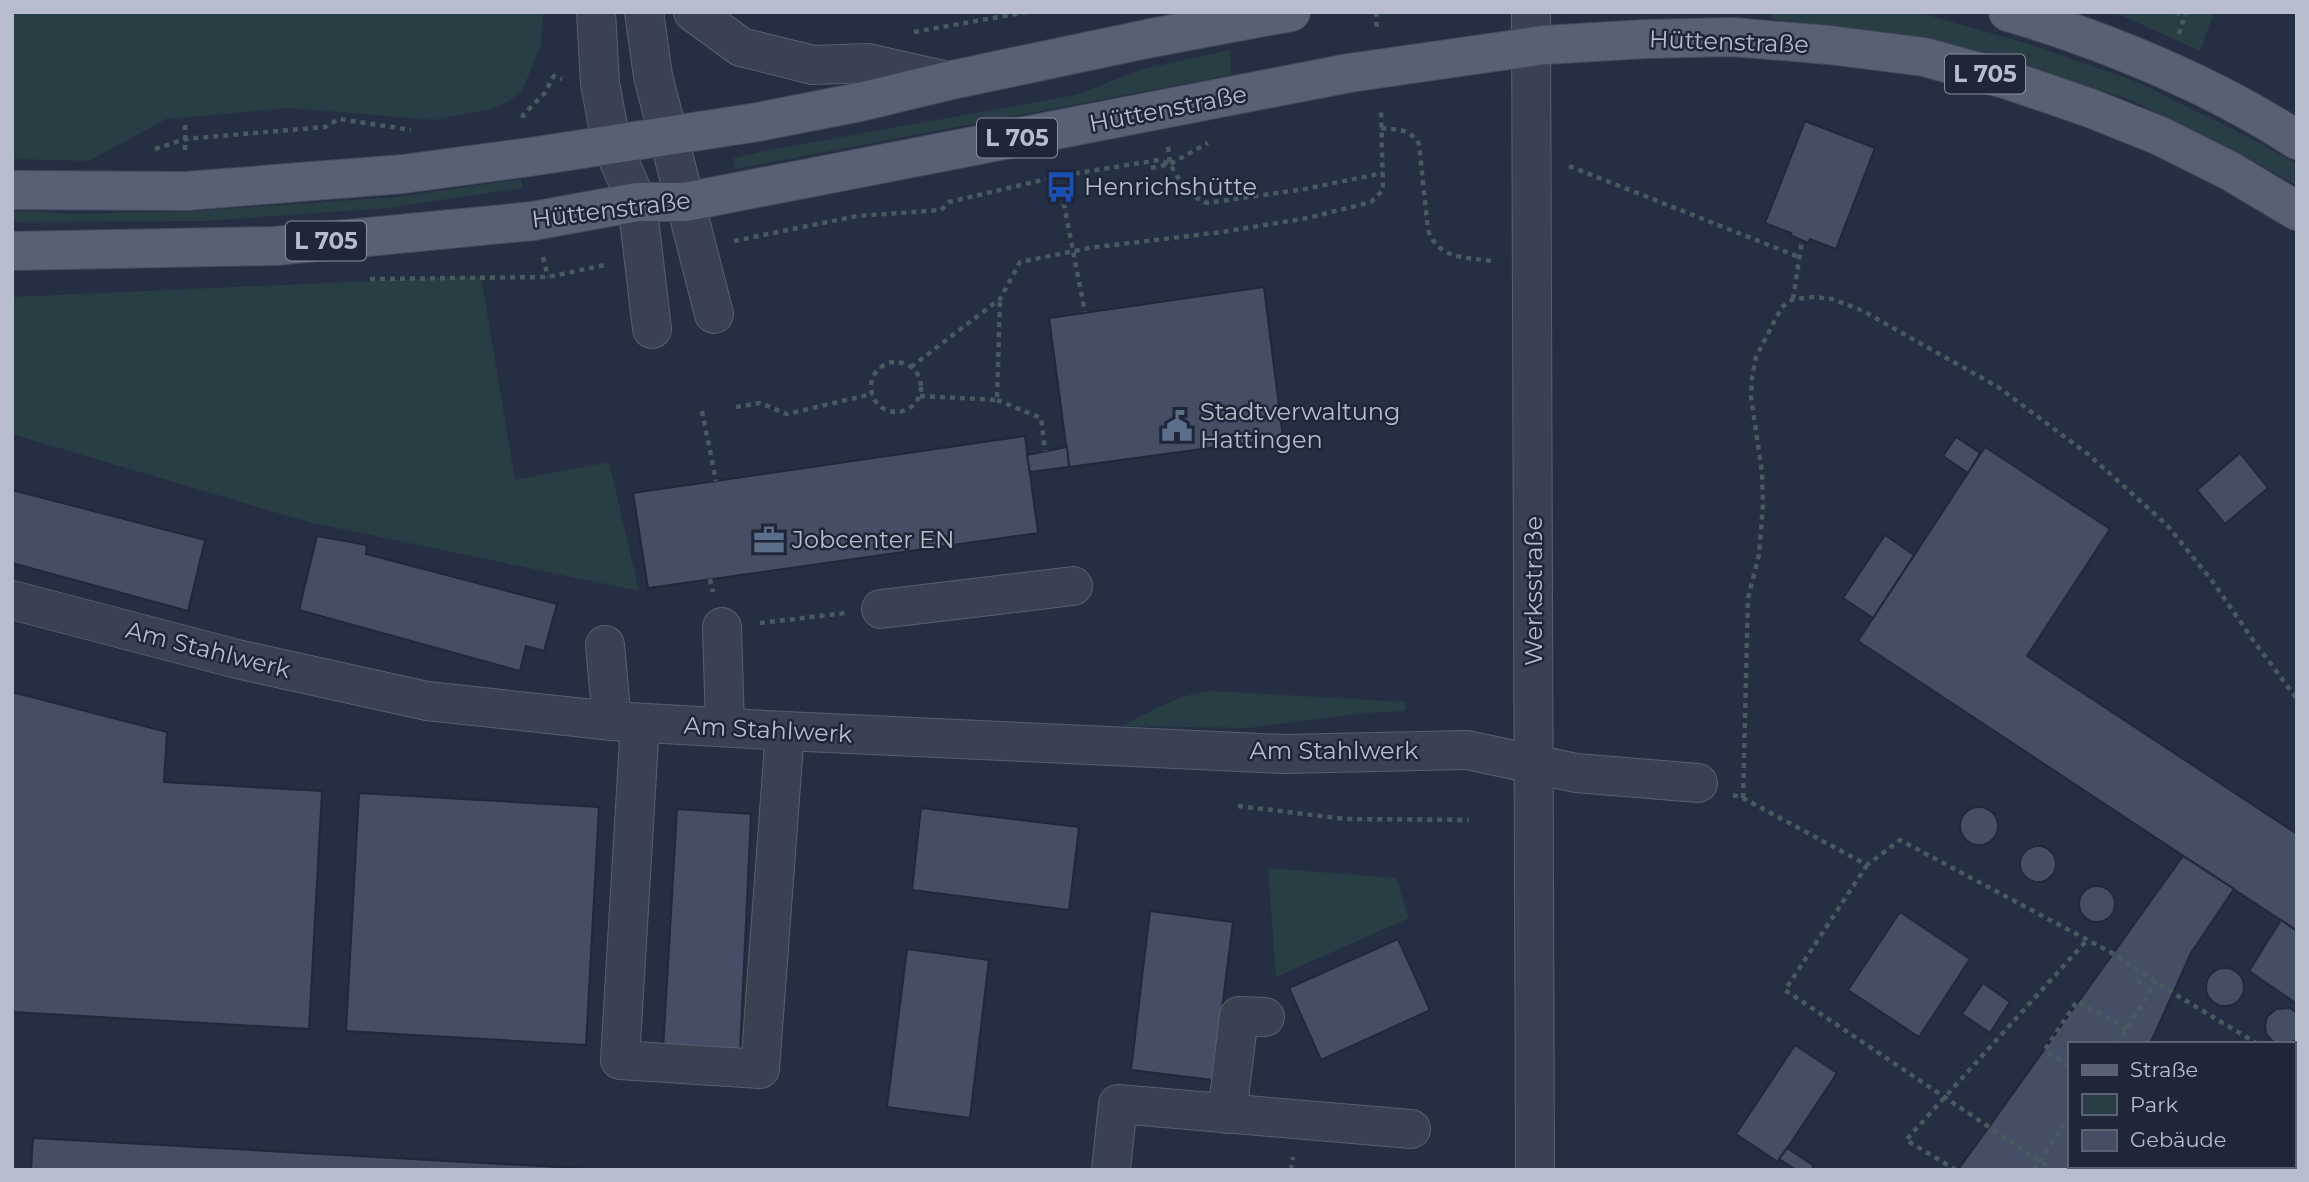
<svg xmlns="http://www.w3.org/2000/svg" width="2309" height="1182" viewBox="0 0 2309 1182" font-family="Montserrat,sans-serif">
	<rect width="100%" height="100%" fill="#252f43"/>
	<g fill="#283d44">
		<path d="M12,12H543L541,45L522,91L508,102L491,109L434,120L289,108L166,119L89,161L12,159Z"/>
		<path d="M1772,12H1917L2029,44L2137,82L2245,135L2297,164V186L2259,164L2131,100L1999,58L1899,35L1772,19Z"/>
		<path d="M2114,12H2214L2200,51Z"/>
		<path d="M1230,50L1231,75L735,169L733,163L734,158L763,151L1076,95L1143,69Z"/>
		<path d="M521,179L522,188L388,208L206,221L12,222V210L71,214L192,211L398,197Z"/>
		<path d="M481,276L515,480L609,462L639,591L308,522L12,434V297Z"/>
		<path d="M1213,691L1406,702L1405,711L1366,713L1249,728L1123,726C1151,711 1180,693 1213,691Z"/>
		<path d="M1268,868L1396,878L1409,918L1276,977Z"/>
	</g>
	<g fill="#444e65" stroke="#21283a" stroke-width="2">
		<path d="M1805,121L1875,148L1836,249L1810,239L1808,243L1790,235L1791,233L1765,223Z"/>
		<path d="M1264,287L1283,438L1069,467L1049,318Z"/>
		<path d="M1025,436L1038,533L648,588L633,493Z"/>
		<path d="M1956,437L1980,453L1968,473L1943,456Z"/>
		<path d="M1067,447L1069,467L1030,472L1027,455Z"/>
		<path d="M1985,447L2110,529L2027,656L2297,834V931L1858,641Z"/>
		<path d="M2240,453L2268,488L2225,524L2197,490Z"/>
		<path d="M12,490L205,540L188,611L12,563Z"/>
		<path d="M1885,535L1914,555L1873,618L1843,598Z"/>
		<path d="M317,536L367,545L366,554L557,604L544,651L526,646L520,671L299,610Z"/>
		<path d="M12,692L167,732L164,782L322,791L309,1029L12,1012Z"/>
		<path d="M359,793L599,807L586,1045L346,1031Z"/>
		<circle cx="1979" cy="826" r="19"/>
		<path d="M921,808L1079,827L1069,910L912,890Z"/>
		<path d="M677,809L751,814L740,1052L663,1050Z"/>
		<circle cx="2038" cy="864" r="18"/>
		<path d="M2183,856L2234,889L2191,953L2150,1044H2069V1166H2072L2070,1170H1958Z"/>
		<circle cx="2097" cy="904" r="18"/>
		<path d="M1150,911L1233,922L1213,1080L1131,1070Z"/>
		<path d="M1900,912L1970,959L1919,1037L1848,990Z"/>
		<path d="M2281,920L2297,931V1004L2249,971Z"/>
		<path d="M1398,939L1430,1010L1321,1060L1289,988Z"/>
		<path d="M907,949L989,960L970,1118L887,1107Z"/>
		<circle cx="2225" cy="987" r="19"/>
		<path d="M1983,983L2010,1002L1990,1033L1962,1014Z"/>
		<path d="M2290,1008L2297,1013V1039L2291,1043L2279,1044L2272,1041L2266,1033L2265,1026L2267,1017L2276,1009Z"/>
		<path d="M1795,1045L1837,1073L1778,1162L1736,1134Z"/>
		<path d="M33,1138L611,1170H31Z"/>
		<path d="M1787,1148L1814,1166L1811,1170H1796L1779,1159Z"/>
		<path d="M2194,1166H2236L2234,1170H2200Z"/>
	</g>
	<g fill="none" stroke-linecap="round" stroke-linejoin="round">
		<defs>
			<g id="minor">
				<path d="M596,12L600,83L611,143L637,202L652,329"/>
				<path d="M644,12L653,76L714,314"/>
				<path d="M693,12L741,47L813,65L868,63L947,81"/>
				<path d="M1531,12L1535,1170"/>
				<path d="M12,600L237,659L427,701L612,721L785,731L1284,754L1467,750L1576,773L1698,783"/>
				<path d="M881,609L1073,586"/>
				<path d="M722,627L725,727"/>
				<path d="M605,645L612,721"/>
				<path d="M640,723L620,1060L760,1069L785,731"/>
				<path d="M1227,1114L1239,1016L1265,1017"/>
				<path d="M1111,1170L1118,1104L1411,1129"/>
			</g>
			<g id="major">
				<path d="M2008,12C2104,40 2213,85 2297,140"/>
				<path d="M1646,39L1732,37L1829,45L1924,57L2008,80L2090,108L2160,136L2230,171L2297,211"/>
				<path d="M12,190L186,191L403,174L530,157L758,122L860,102L947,81L1151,38L1291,12"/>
				<path d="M12,251L275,246L533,221L637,202H685L1349,73"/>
			</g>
		</defs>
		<use href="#minor" stroke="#585f70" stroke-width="40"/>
		<use href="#major" stroke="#444a5c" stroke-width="40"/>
		<g stroke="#465a60" stroke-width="4.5" stroke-dasharray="5 5" stroke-linecap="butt">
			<path d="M1376,12L1377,30"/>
			<path d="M2175,12L2184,16"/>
			<path d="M914,32L1027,12"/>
			<path d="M2179,34L2186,12"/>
			<path d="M523,118V115L544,94L554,76L562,79"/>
			<path d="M185,125V151"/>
			<path d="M1381,128C1399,130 1409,128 1419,144L1428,230C1439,260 1465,257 1492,261"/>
			<path d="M1168,147L1170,164L1187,193L1207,203L1305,189L1383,173"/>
			<path d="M155,149L185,139L325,127L339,119L411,130"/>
			<path d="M1569,166L1799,257"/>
			<path d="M1151,168L1170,164L1208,143"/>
			<path d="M1058,174L1085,312"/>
			<path d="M734,241L857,216L941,210L949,202L1059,176L1159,160L1170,164"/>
			<path d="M543,257L548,277"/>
			<path d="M370,279L548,277L605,265"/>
			<path d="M1793,299L1802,240"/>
			<circle cx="896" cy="387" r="25"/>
			<path d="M911,367L1000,299L1020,262L1089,248L1222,232L1308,218L1371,202L1383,190L1381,109"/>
			<path d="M920,396L997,400L1000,300"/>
			<path d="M997,400L1041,418L1045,451"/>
			<path d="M736,407L760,403L787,414L872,394"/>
			<path d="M702,411L716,481"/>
			<path d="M710,579L713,592"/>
			<path d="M760,623L845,613"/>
			<path d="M1733,795L1743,798L1867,865L1900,840L2112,953L2173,993L2258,1044"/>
			<path d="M1743,798L1748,598L1759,555L1763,504L1762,472L1751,397L1752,377L1756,357L1776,318L1782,307L1793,299L1814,297L1832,299L1863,311L1998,387L2089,455L2167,525L2213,582L2253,640L2297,699"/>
			<path d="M1238,806L1346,819L1469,820"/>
			<path d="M1867,865L1785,990L2053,1170"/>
			<path d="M2138,984L2144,974"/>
			<path d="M2117,1044L2156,981"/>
			<path d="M2293,1065L2297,1067"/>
			<path d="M2069,1066L2045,1050L2077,1001L2127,1029"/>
			<path d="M1291,1170L1293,1157"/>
			<path d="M1956,1170L1906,1140L2087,940"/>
			<path d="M2034,1170L2069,1117"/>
		</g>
		<use href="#minor" stroke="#3a4153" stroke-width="38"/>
		<use href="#major" stroke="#586073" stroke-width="38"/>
		<defs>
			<path id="major-bridge" d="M1349,73L1544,45L1646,39"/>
		</defs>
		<use href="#major-bridge" stroke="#444a5c" stroke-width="40" stroke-linecap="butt"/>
		<use href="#major-bridge" stroke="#586073" stroke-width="38"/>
	</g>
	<defs>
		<symbol id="bus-bare" viewBox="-9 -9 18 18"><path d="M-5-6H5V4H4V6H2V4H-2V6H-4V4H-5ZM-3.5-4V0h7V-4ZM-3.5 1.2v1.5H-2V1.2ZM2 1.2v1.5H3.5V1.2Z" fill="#1a4fb4" stroke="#1f2638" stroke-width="2.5" paint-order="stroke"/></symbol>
		<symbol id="civic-bare" viewBox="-9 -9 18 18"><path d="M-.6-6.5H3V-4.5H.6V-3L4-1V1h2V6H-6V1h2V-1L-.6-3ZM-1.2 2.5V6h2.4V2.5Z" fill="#5c6f8a" stroke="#1f2638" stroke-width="2.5" paint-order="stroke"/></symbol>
		<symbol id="office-bare" viewBox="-9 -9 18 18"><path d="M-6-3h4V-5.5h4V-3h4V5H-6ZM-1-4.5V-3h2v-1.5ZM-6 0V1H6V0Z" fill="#5c6f8a" stroke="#1f2638" stroke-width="2.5" paint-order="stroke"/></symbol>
	</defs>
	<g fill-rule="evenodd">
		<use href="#bus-bare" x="1039" y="165" width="44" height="44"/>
		<use href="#civic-bare" x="1155" y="404" width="44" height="44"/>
		<use href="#office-bare" x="747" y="518" width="44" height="44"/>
	</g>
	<g text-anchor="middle" stroke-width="5" stroke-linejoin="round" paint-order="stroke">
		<g fill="#1f2638" stroke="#8990a0" stroke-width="2">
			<rect x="1945" y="54.5" width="80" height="39" rx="5"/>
			<rect x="977" y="118.5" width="80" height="39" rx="5"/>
			<rect x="286" y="221.5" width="80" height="39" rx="5"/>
		</g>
		<g font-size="23" font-weight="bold" fill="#b7bdcc">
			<text x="1985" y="82">L 705</text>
			<text x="1017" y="146">L 705</text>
			<text x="326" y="249">L 705</text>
		</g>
		<g font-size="24" fill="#b7bdcc" stroke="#1f2638">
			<text transform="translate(1729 42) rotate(2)" y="8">Hüttenstraße</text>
			<text transform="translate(1168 109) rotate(-11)" y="8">Hüttenstraße</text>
			<text transform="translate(611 210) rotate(-7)" y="8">Hüttenstraße</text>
			<text transform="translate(1534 591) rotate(-90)" y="8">Werksstraße</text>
			<text transform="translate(208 650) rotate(14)" y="8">Am Stahlwerk</text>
			<text transform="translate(768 730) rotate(3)" y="8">Am Stahlwerk</text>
			<text x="1334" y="759">Am Stahlwerk</text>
		</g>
		<g font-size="24" fill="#b7bdcc" stroke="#1f2638" text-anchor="start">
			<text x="1084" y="195">Henrichshütte</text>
			<text x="1200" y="420">Stadtverwaltung<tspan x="1200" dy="28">Hattingen</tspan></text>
			<text x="792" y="548">Jobcenter EN</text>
		</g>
	</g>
	<rect width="2309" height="1182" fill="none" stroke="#b7bdcc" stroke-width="28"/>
	<rect x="2068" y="1042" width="228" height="126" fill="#1f2638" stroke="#5c6273" stroke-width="2"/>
	<rect x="2082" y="1065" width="35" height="10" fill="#586073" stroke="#5c6273" stroke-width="2"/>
	<text x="2130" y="1077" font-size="21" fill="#b7bdcc">Straße</text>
	<rect x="2082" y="1094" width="35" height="21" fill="#283d44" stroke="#5c6273" stroke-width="2"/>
	<text x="2130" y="1112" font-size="21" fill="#b7bdcc">Park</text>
	<rect x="2082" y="1130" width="35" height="21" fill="#444e65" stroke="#5c6273" stroke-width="2"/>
	<text x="2130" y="1147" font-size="21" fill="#b7bdcc">Gebäude</text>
</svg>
